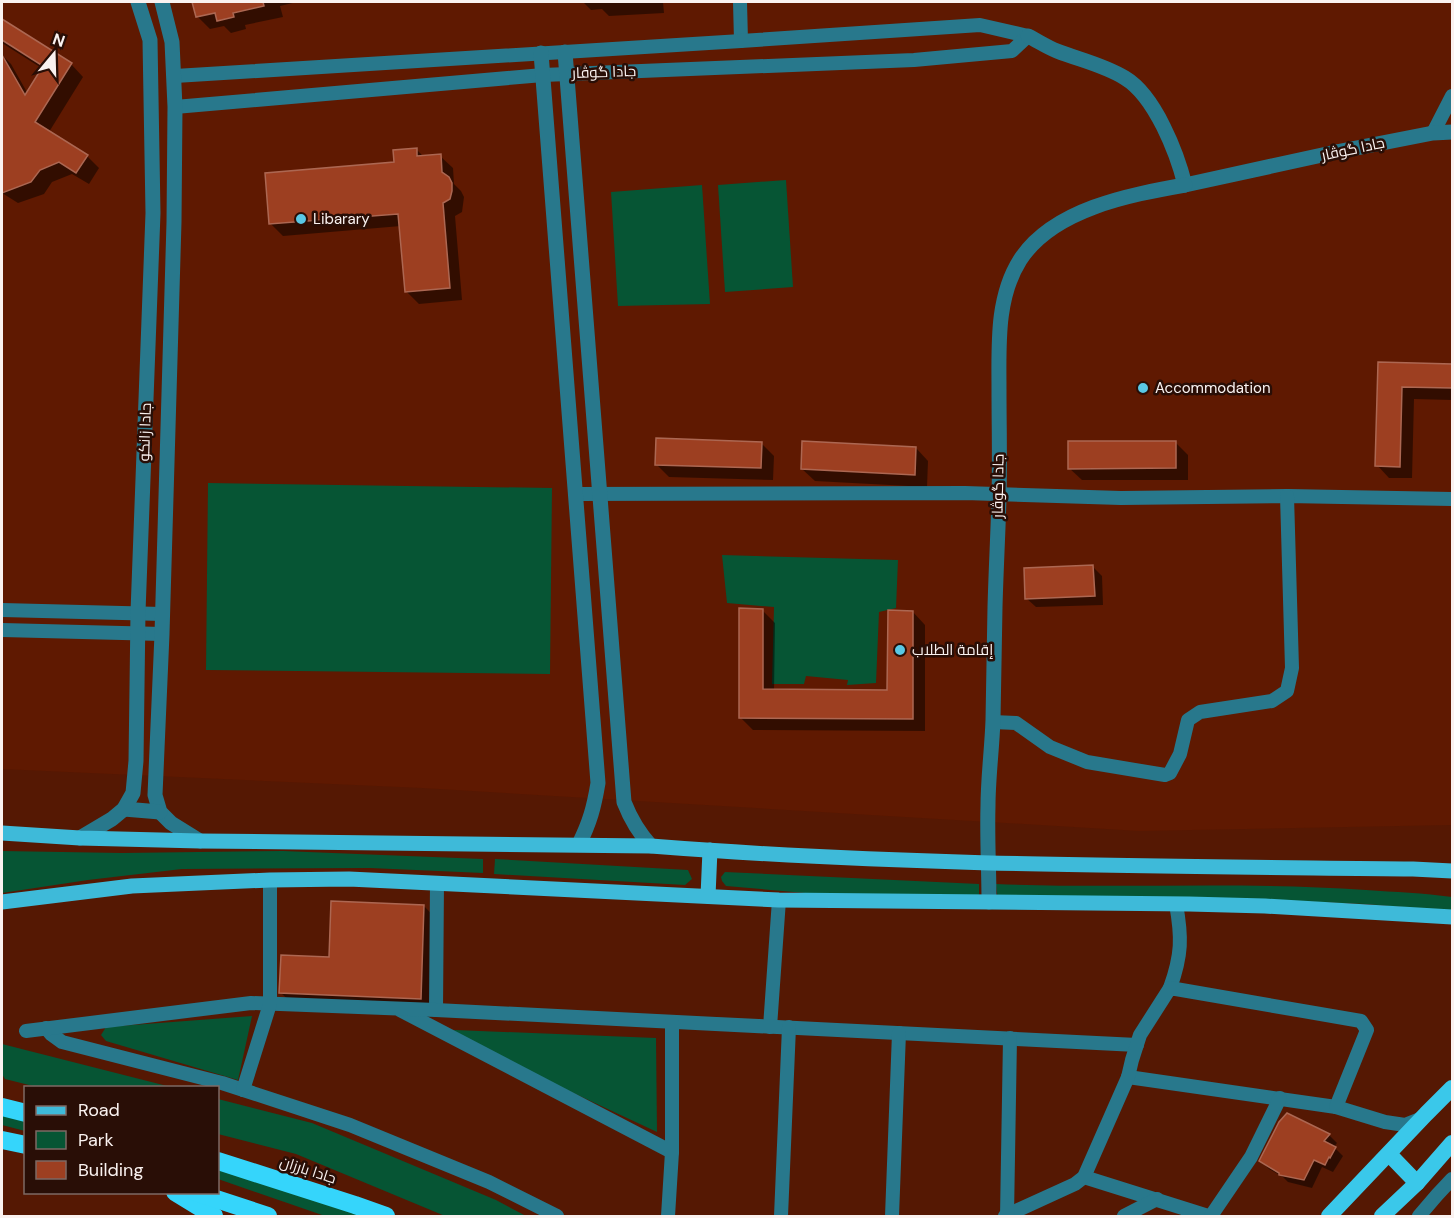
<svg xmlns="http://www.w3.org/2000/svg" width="1454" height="1218" viewBox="0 0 1454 1218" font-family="'DM Sans',Cairo,sans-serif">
	<rect width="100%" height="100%" fill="#551803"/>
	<path fill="#5f1901" d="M2,2H1452V825L1139,831L422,788L2,769Z"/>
	<g fill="#065534">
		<path d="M786,180L793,287L725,292L718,185Z"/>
		<path d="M702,185L710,304L618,306L611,192Z"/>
		<path d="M208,483L552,488L550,674L206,670Z"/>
		<path d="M722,555L898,560L896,608L879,612L876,683L847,685L848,680L806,676L804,684H772L774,607L727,603Z"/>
		<path d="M2,851L122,853L283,851L483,859V873L370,868L182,869L88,880L2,893Z"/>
		<path d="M495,859L688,870L692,879L685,885L494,874Z"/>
		<path d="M725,872L979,884V898L828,895L726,886L722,881L721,877Z"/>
		<path d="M996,884C1120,889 1243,881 1366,890C1395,892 1424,893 1452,897V911L1365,904L1243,899L998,900Z"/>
		<path d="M252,1016L238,1080L106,1041L101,1035L106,1027Z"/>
		<path d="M455,1030L656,1038L657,1132L451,1036L450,1032Z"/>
		<path d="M2,1044L171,1087H37L5,1079L2,1074Z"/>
		<path d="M218,1099L312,1123L496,1200L526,1216H445L296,1154L218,1134Z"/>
		<path d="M2,1114L25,1120V1131L2,1125Z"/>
		<path d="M218,1169L368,1216H325L218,1179Z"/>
	</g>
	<g fill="#0007">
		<path d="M194,2H297L280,6L283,17L245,25L246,29L231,33L224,26L210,29L197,16Z"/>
		<path d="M583,2H663L664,13L609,16L602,9L591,10Z"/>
		<path d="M2,21L71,64L83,77L49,132L87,156L99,168L89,184L72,174L52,182L44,194L18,203L2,193V55L11,64L28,94L43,69L2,43Z"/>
		<path d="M416,149L424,157L440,156L453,168L454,184L461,191L464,197L462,212L455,216L462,300L419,304L406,291L401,226L283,236L271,224L396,163Z"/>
		<path d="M1379,364L1452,366V400L1414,399L1412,478H1389L1377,465Z"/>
		<path d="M761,443L774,456L773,480L669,477L656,464Z"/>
		<path d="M1176,443L1188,455V480H1082L1069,468Z"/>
		<path d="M916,448L928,461L927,487L815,481L802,469Z"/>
		<path d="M1093,567L1102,576L1103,605L1036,607L1026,598Z"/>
		<path d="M762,610L775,623L774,691L889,692L913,612L925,625V731L753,730L740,717Z"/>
		<path d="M424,906L442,925L439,1017L300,1011L281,993L330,958Z"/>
		<path d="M1288,1115L1329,1135L1337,1143L1334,1147L1343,1156L1333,1172L1322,1167L1312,1188L1288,1182L1283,1177L1269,1169L1261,1161Z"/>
	</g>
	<g fill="#9d3f21" stroke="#ac6752" stroke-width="1.5">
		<path d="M192,2H263L264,6L233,13L234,17L217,21L215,13L196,17Z"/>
		<path d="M2,19L72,63L35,122L88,155L76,173L59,162L40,170L31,182L2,193V55L25,95L43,66L2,40Z"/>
		<path d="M417,148V156L441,154L442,172L449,177L452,183V191L450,199L443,203L450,288L405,292L398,214L269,224L265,173L394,162L393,150Z"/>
		<path d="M1378,362L1452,364V388L1402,387L1400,467L1375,466Z"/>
		<path d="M656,438L762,442L761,468L655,465Z"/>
		<path d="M802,441L916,447L915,475L801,469Z"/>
		<path d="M1068,441H1176V468L1068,469Z"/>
		<path d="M1093,565L1095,596L1025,599L1024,568Z"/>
		<path d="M739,608L763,609V689L887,690L888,610L913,611V719L739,718Z"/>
		<path d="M331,901L424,905L421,999L279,993L281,955L329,957Z"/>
		<path d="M1287,1113L1330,1134L1324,1141L1336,1147L1330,1158L1329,1157L1325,1165L1314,1160L1304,1180L1279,1175V1173L1259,1161L1279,1122Z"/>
	</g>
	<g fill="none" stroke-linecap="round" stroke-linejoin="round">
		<g stroke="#28788c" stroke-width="14">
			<path d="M740,2L741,41"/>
			<path d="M175,76L741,41L980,25L1028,36"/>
			<path d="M175,107L543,75L914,60L1012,51L1028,36"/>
			<path d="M1433,133L1452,96"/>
			<path d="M576,494L965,493L1121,498L1287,496L1452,499"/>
			<path d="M2,610L162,614"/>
			<path d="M2,630L162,634"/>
			<path d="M993,722L1016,723L1050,747L1087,762L1165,775L1170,773L1180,754L1188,720L1200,712L1272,701L1287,691L1292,668L1287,496"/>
			<path d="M1170,988C1182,955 1182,937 1176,904"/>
			<path d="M400,1010L672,1152"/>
			<path d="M436,1010L437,883"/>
			<path d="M770,1027L779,900"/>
			<path d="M46,1028L51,1034L62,1042L222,1083L350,1125L489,1182L557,1216"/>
			<path d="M26,1031L251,1003L436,1010L1137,1045"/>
			<path d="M1128,1077L1336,1107L1385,1122L1405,1125L1420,1119"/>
			<path d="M243,1090L270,1004V880"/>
			<path d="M1084,1177L1208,1216"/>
			<path d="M668,1216L672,1152V1022"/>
			<path d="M781,1216L789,1027"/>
			<path d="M892,1216L899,1033"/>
			<path d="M1005,1216L1075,1184L1084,1177L1128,1077L1132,1060L1140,1035L1170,988L1361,1021L1367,1030L1336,1107"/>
			<path d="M1007,1216L1010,1038"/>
			<path d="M1124,1216L1157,1199"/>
			<path d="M1211,1216L1251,1157L1280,1098"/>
			<path d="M1419,1216L1437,1195L1452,1179"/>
		</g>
		<g stroke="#28788c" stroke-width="15">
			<path d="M162,2L172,42L175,107L174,222L162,634L155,795L160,812L171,823L200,841"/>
			<path d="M1028,36C1038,41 1047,47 1057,51C1080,60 1104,65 1125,78C1155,96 1177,153 1185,185L1336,152L1433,133L1452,132"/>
			<path d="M565,52L624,802C631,820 638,832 651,846"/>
			<path d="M541,53L598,783C594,807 590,822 579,844"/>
			<path d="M124,809L160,812"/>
			<path d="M80,838L112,819L124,809L133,793L136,761L138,612L153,213L150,40L138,2"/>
			<path d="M989,902C989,870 987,838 988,806C988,778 992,749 993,720C994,682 994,644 995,607C996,570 998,534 999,498C1000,461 999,425 999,389C999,346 996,298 1020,260C1053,209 1129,195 1185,185"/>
		</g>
		<g stroke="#3ebad9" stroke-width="15">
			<path d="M2,833L80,838L200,841L651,846C904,866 1159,866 1413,869L1452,871"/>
			<path d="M708,896L710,850"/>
			<path d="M2,902L132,886L270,880L349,879L779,900L1189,904L1265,906L1452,917"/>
		</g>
		<g stroke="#3ac8ea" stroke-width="16">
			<path d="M1389,1154L1417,1183"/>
			<path d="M1329,1216L1426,1114L1452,1088"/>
			<path d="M1382,1216L1417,1183L1452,1143"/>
		</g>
		<g stroke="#35d5fb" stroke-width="18">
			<path d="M2,1107L26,1113"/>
			<path d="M2,1140L26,1145"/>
			<path d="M218,1161L355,1205L386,1216"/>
			<path d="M175,1192L214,1216"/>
			<path d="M195,1192L268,1216"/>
		</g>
	</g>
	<g fill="#5ac8e5" stroke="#290e06" stroke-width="2">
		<circle cx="301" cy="219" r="6"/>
		<circle cx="1143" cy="388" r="6"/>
		<circle cx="900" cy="650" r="6"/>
	</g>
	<g text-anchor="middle" stroke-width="5" stroke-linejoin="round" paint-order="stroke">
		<g font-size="15" fill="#faf2f0" stroke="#290e06">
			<text transform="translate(604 72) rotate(-2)" y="5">جادا گوڤار</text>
			<text transform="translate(1353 149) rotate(-12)" y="5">جادا گوڤار</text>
			<text transform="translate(145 432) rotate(-88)" y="5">جادا زانکو</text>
			<text transform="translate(998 486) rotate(-89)" y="5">جادا گوڤار</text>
			<text transform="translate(308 1170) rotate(18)" y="5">جادا بارزان</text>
		</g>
		<g font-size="15" fill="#faf2f0" stroke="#290e06" text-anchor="start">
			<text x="313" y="224">Libarary</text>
			<text x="1155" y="393">Accommodation</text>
			<text x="912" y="655">إقامة الطلاب</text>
		</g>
	</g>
	<rect width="1454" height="1218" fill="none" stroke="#faf2f0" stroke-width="6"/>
	<rect x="24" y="1086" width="195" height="108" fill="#290e06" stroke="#7d6964" stroke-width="1.5"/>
	<rect x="36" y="1106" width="30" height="9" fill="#3ebad9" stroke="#7d6964" stroke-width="1.5"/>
	<text x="78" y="1116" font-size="18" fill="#faf2f0">Road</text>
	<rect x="36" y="1131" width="30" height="18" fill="#065534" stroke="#7d6964" stroke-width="1.5"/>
	<text x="78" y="1146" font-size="18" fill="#faf2f0">Park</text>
	<rect x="36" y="1161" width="30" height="18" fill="#9d3f21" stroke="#7d6964" stroke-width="1.5"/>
	<text x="78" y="1176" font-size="18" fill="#faf2f0">Building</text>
	<g transform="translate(54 54) rotate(19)" stroke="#290e06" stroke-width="4.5" paint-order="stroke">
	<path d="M0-4.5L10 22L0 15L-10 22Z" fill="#faf2f0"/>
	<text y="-9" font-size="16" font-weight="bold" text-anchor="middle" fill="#faf2f0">N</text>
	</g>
</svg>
